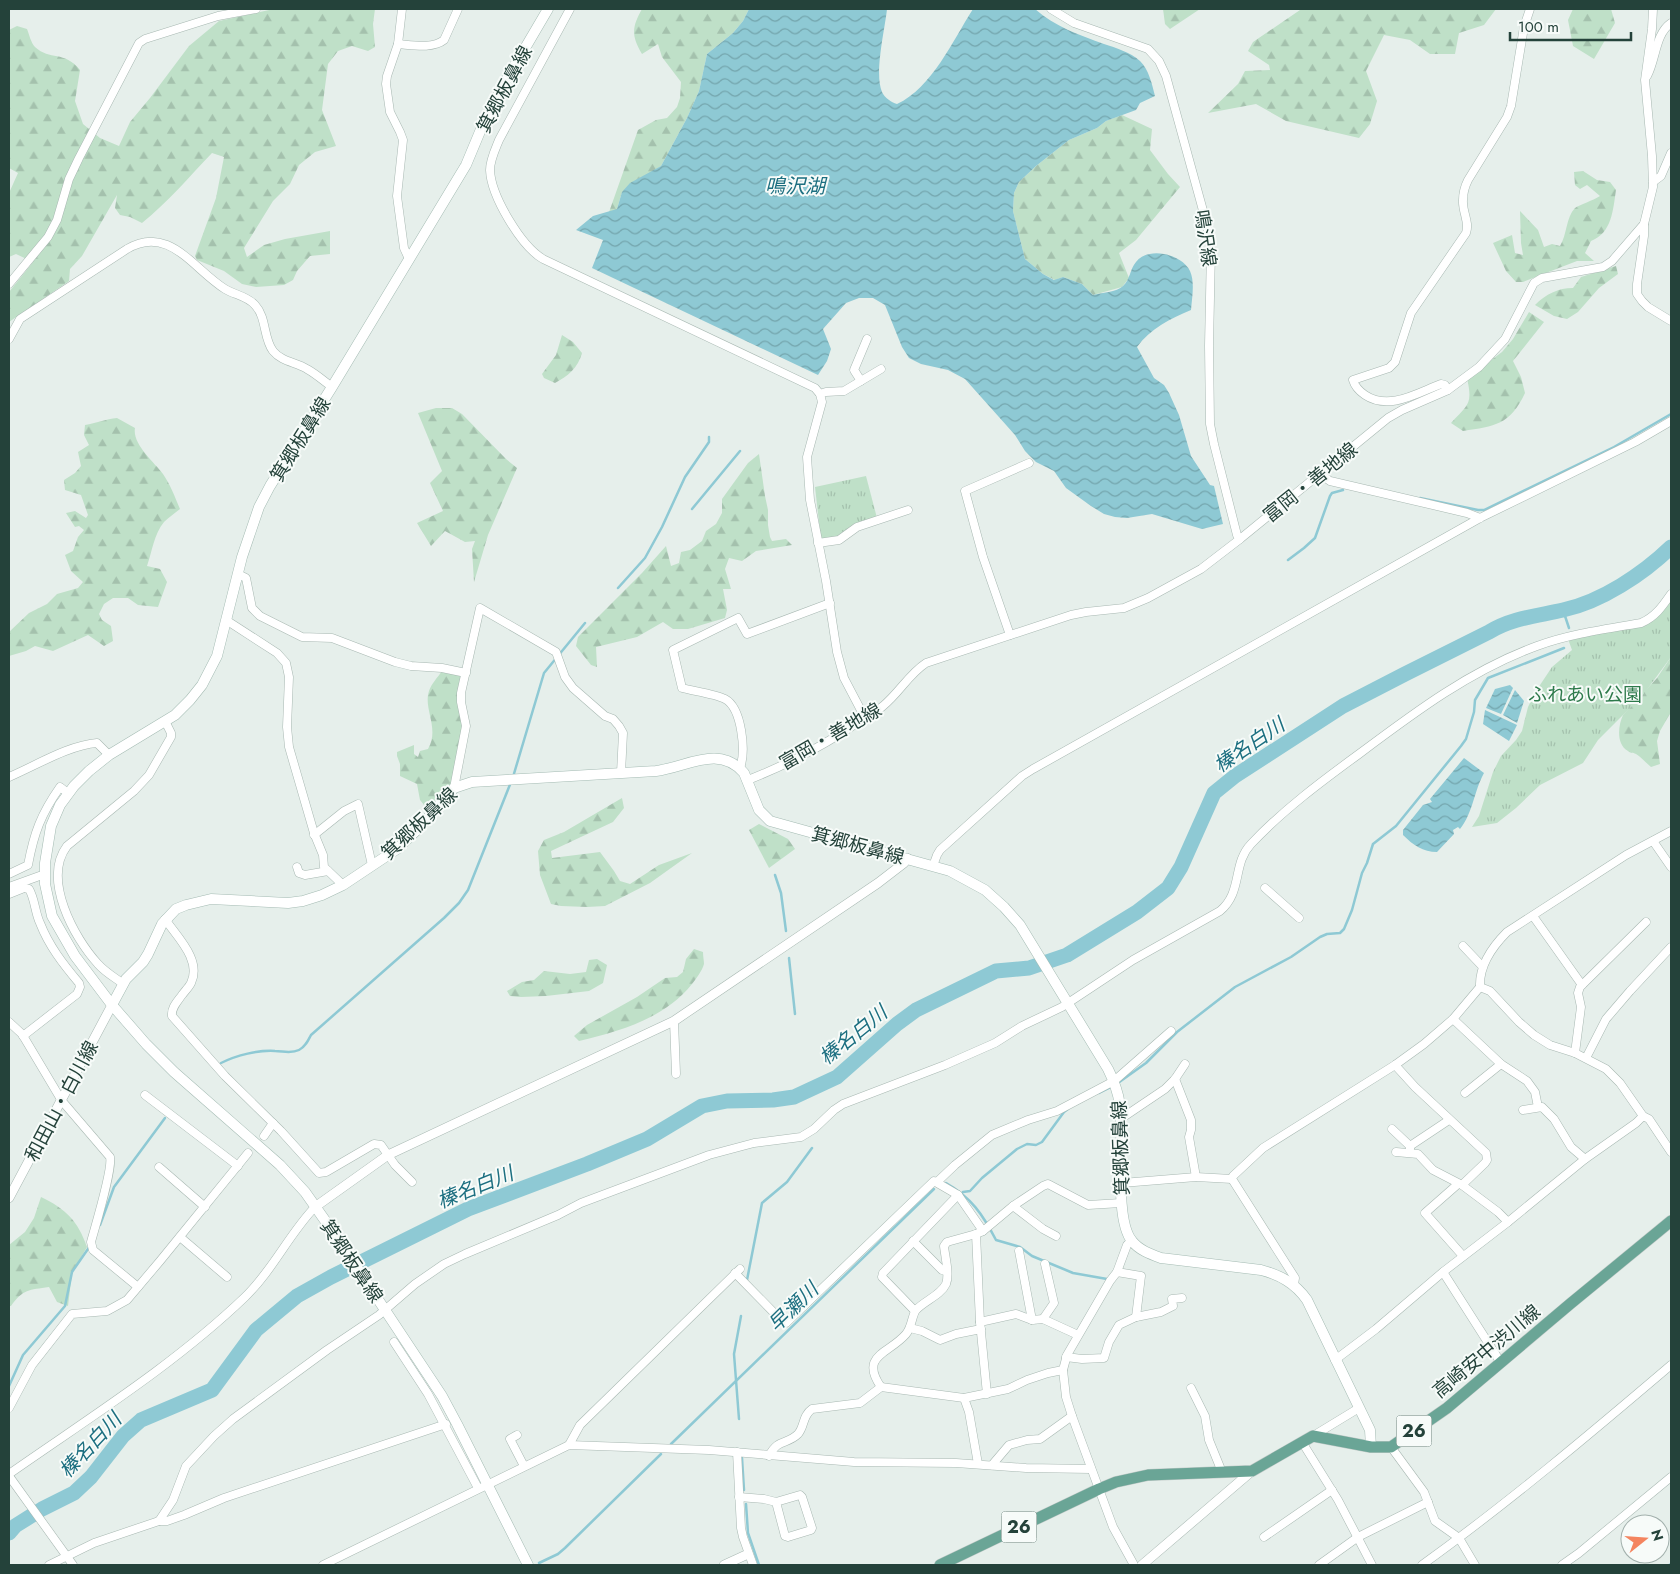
<svg xmlns="http://www.w3.org/2000/svg" width="1680" height="1574" viewBox="0 0 1680 1574" font-family="Jost,'Noto Sans JP',sans-serif">
	<defs>
		<pattern id="forest-firs" width="22" height="20" patternUnits="userSpaceOnUse" patternTransform="scale(1.25)"><rect width="22" height="20" fill="#bfe0c8"/><path d="M5 1l3.5 6h-7zM16 11l3.5 6h-7z" fill="#a4c1ad"/></pattern>
		<pattern id="park-tufts" width="24" height="20" patternUnits="userSpaceOnUse" patternTransform="scale(1.25)"><rect width="24" height="20" fill="#bfe0c8"/><path d="M3 7l-1-3M5 7V3M7 7l1-3M15 17l-1-3M17 17v-4M19 17l1-3" fill="none" stroke="#a4c1ad"/></pattern>
		<pattern id="water-waves" width="16" height="10" patternUnits="userSpaceOnUse" patternTransform="scale(1.25)"><rect width="16" height="10" fill="#8ec9d4"/><path d="M0 5q4-4 8 0t8 0" fill="none" stroke="#74a5ad"/></pattern>
	</defs>
	<rect width="100%" height="100%" fill="#e6efeb"/>
	<g fill="url(#forest-firs)">
		<path d="M274,9H375L373,24L375,47L368,51L352,46L338,51L328,64L322,110L336,146L315,152L299,165L290,184L273,201L244,248L247,257L264,245L285,239L330,231V254L310,256L297,271L293,280L284,285L256,287L242,284L224,271L197,260L195,256L216,198L224,157L212,153C189,177 168,202 142,223L130,217L120,215L115,208L117,195L82,256L70,269L69,281L9,322V292L33,262L16,254L9,257V193L18,173L9,168V30L17,26L27,29C29,34 31,43 35,47C50,61 64,50 80,70L75,101L83,124L100,138L119,146L130,122L150,98L189,46L219,21Z"/>
		<path d="M642,9H749L743,21L733,33L707,54L699,91L687,118L661,166L622,192L617,209L608,215L638,130L656,120L667,118L677,107L680,98L681,82L662,57L658,44L642,54C631,35 632,27 642,9Z"/>
		<path d="M1163,9H1200L1170,29L1165,24Z"/>
		<path d="M1304,9H1496L1484,25L1459,33L1455,54H1430L1410,40L1384,35L1366,71L1377,101L1370,124L1359,138L1286,121L1256,104L1208,113L1238,84L1245,71L1270,70L1269,65L1248,51L1253,42L1300,10Z"/>
		<path d="M1573,9H1611L1615,23L1594,59L1573,46L1568,20Z"/>
		<path d="M1122,115L1152,129L1150,150L1168,174L1180,187L1136,240L1119,253L1129,278L1122,287L1093,295L1082,284L1063,277L1055,280L1043,274L1025,259L1013,211L1014,193L1019,182L1036,166L1069,140L1097,128L1106,121Z"/>
		<path d="M1583,171L1597,180L1610,182L1616,190C1613,210 1612,233 1591,241L1585,253L1594,261H1577L1523,282H1516L1506,271L1493,243L1512,235L1515,253L1523,255L1521,243L1520,211L1538,230L1544,247L1552,244L1560,246C1567,235 1566,217 1575,208C1579,205 1594,200 1600,196L1587,185L1580,189L1575,185L1574,172Z"/>
		<path d="M1616,266L1618,274L1599,288L1578,312L1567,319L1554,316L1535,305C1546,294 1558,288 1573,288L1581,277Z"/>
		<path d="M1529,312L1544,322L1513,361L1521,377L1525,393C1510,425 1495,426 1463,431L1451,423C1468,404 1473,405 1467,378L1502,352L1513,339Z"/>
		<path d="M562,335L573,342L582,353C578,368 568,376 555,383L544,378L542,374L556,355Z"/>
		<path d="M436,408H452L462,414L506,459L517,468L488,535L474,582L472,549L475,541L465,542L445,531L431,546L417,523L443,511L430,483L442,471L418,413Z"/>
		<path d="M117,418L135,428C132,444 154,462 163,474C170,484 175,497 180,509C175,513 169,517 164,522C154,534 152,552 147,566L160,569L167,582L158,607L138,605L128,598H113L104,604L99,614L102,620L111,626L113,641L104,646L88,635L53,651L35,646L26,651L9,656V632L29,613L47,604L57,594L78,588L83,582L71,571L65,555L73,551L78,537L84,530L79,526L75,527L66,513L75,511L86,518L88,515L81,495L65,490L64,480L75,473L81,466L78,452L89,445L84,435L85,425C96,423 106,419 117,418Z"/>
		<path d="M759,454L765,496L768,510V525L770,537L772,541L786,539L792,545L756,551L742,561L729,558L725,569L731,589H723L727,610L725,618L688,629H673L663,622L637,637L596,647L597,667L591,665L576,646L578,637L642,573L666,546L671,566L679,563L681,552L690,550L702,541L706,531L716,524L722,513V499L748,463Z"/>
		<path d="M1671,657V712L1660,731L1657,741L1660,764L1651,767C1646,763 1641,757 1636,754C1632,752 1632,754 1628,751C1616,744 1618,726 1623,715L1657,678Z"/>
		<path d="M442,671L463,675L462,726L451,788L428,810L420,800L417,784L400,776V764L397,756V752L414,745V754L418,757L420,751L428,749C440,728 423,709 429,691C431,684 438,677 442,671Z"/>
		<path d="M622,798L624,808L613,822L551,851L552,858L600,852L614,871L620,881L630,884L659,865L692,853L650,883L605,906L587,907L561,906L551,904L540,875L538,851L544,840L564,832Z"/>
		<path d="M759,824L788,839L795,849L769,868L749,830Z"/>
		<path d="M694,949L703,952C703,956 704,961 704,964C702,971 696,979 692,984C664,1019 620,1031 579,1041L574,1036L587,1025L637,997L665,978L677,977L683,972L686,959Z"/>
		<path d="M597,959L607,965L603,983L589,991L546,996L521,997L510,996L507,991L522,982L534,980L544,971L570,974L586,972L589,960Z"/>
		<path d="M41,1197C66,1209 78,1221 87,1247L72,1273L68,1306L57,1302L49,1287C29,1290 23,1289 11,1306H9V1245L25,1232L34,1218Z"/>
	</g>
	<g fill="url(#park-tufts)">
		<path d="M866,476L877,518L839,536L821,540L815,487Z"/>
		<path d="M1671,599V657L1643,695L1598,740L1583,763L1540,785L1516,808L1497,823L1472,827L1479,816L1493,772L1501,756L1516,740L1522,731L1528,707L1536,691L1552,667L1572,650L1568,639L1635,627Z"/>
	</g>
	<g fill="url(#water-waves)">
		<path d="M749,9H887C885,29 874,74 882,92C885,98 891,102 897,104C932,88 953,40 973,9H1035C1055,27 1080,35 1104,44C1116,48 1130,52 1140,61C1149,70 1152,84 1155,96L1140,103L1136,110L1106,121L1097,128L1069,140L1036,166L1019,182L1014,193L1013,211L1025,259L1043,274L1054,280L1063,277L1082,284L1093,295C1101,293 1117,292 1123,286C1130,280 1130,269 1136,262C1148,246 1182,254 1190,271C1195,282 1192,298 1191,310C1171,318 1150,329 1137,347L1154,378L1164,385L1169,393L1179,415L1191,456L1210,485L1214,486L1223,524L1202,529L1152,514L1127,518L1115,517L1104,514L1091,506L1066,488L1054,471L1036,462L1025,451L1015,435L965,379L948,370L921,364L909,358L902,347L885,305L873,298H859L846,303L823,329L831,349L827,361L818,375L592,268L603,240L576,230L593,216L617,209L622,192L630,183L661,166L687,118L699,91L707,54L733,33L743,21Z"/>
		<path d="M1510,685L1513,688L1501,714L1486,708L1495,689Z"/>
		<path d="M1515,690L1524,701L1517,723L1503,715Z"/>
		<path d="M1485,710L1517,725L1509,741L1483,724Z"/>
		<path d="M1464,758L1484,773C1474,791 1473,813 1460,829L1458,827L1453,830L1454,834L1437,852C1423,852 1413,845 1403,835V830L1423,805L1432,802L1430,799Z"/>
	</g>
	<g fill="none" stroke-linecap="round" stroke-linejoin="round">
		<g stroke="#8ec9d4" stroke-width="2.5">
			<path d="M1420,498L1478,510H1484L1614,447L1671,414"/>
			<path d="M692,509L740,451"/>
			<path d="M1288,560L1304,548L1315,538L1330,496L1332,493L1343,490"/>
			<path d="M618,588L645,558L662,527L685,477L709,442V437"/>
			<path d="M1563,610L1569,628"/>
			<path d="M513,777L544,673L585,623"/>
			<path d="M775,875L781,893L786,931"/>
			<path d="M789,958L795,1014"/>
			<path d="M221,1063C237,1055 258,1050 275,1051C283,1051 291,1054 299,1050C305,1047 308,1041 311,1035L444,918L459,903L468,890L511,782"/>
			<path d="M1118,1083L1146,1063L1177,1032L1235,987L1291,957L1320,937L1327,934L1340,933L1344,929L1352,910L1362,873L1367,863L1373,844L1396,826L1461,746L1466,739L1474,712L1475,700L1488,678L1564,648"/>
			<path d="M1099,1093L1111,1087"/>
			<path d="M946,1183C971,1197 983,1215 996,1240L1020,1247L1032,1256L1073,1273L1107,1279"/>
			<path d="M963,1192L970,1191L982,1178L1017,1149L1027,1144L1036,1145L1042,1142L1064,1112L1068,1109"/>
			<path d="M100,1225L114,1187L165,1118"/>
			<path d="M747,1280L762,1203L787,1182L812,1148"/>
			<path d="M9,1386L23,1355L65,1306L72,1272L90,1246"/>
			<path d="M739,1419L734,1354L741,1316"/>
			<path d="M671,1444L934,1189"/>
			<path d="M742,1458L744,1490"/>
			<path d="M746,1504L748,1533L759,1565"/>
			<path d="M539,1563L558,1554L565,1548L661,1454"/>
			<path d="M1669,1565L1671,1564"/>
		</g>
		<path stroke="#8ec9d4" stroke-width="15" d="M9,1533L15,1526L42,1509L74,1493L91,1477L123,1436L141,1420L212,1390L256,1330L297,1296L331,1277L468,1209L587,1164L647,1139L702,1106L727,1101L773,1100L794,1097L837,1077L897,1024L916,1010L996,971L1029,968L1067,955L1137,912L1168,888L1181,867L1214,793L1235,776L1343,706L1405,674L1489,632C1512,618 1537,616 1563,610C1601,602 1643,574 1671,547"/>
		<defs>
			<g id="minor">
				<path d="M402,9L398,44L387,76L386,84L390,112L400,132L403,140L397,196L404,248L409,259"/>
				<path d="M570,9L499,140C495,150 490,160 490,170C491,196 521,246 543,259L815,388L820,394L822,402L807,457L810,500L826,581L837,652L844,678L865,718"/>
				<path d="M1051,9L1074,23L1148,49L1159,61L1166,76L1207,225L1211,249L1209,346L1210,424L1214,444L1237,535L1240,539"/>
				<path d="M398,44C412,45 433,49 444,40L458,9"/>
				<path d="M1647,76C1656,60 1655,34 1671,23"/>
				<path d="M1653,182L1661,176L1671,153"/>
				<path d="M1644,224V236L1637,284V294L1642,301L1648,307L1671,321"/>
				<path d="M9,284L48,237L57,220L69,179L79,158L139,43L145,39L218,16L256,9"/>
				<path d="M9,339L20,319L127,249C169,224 193,269 225,289C235,295 247,296 255,305C267,318 263,338 273,351C282,362 296,362 307,369C316,374 324,381 332,387"/>
				<path d="M861,381L854,370L867,339"/>
				<path d="M1448,390L1445,385L1441,384C1417,393 1389,411 1365,395C1359,391 1355,387 1353,380L1389,368L1395,362L1411,313L1466,233C1470,222 1462,212 1463,200C1463,193 1465,186 1468,180L1507,117L1511,106L1524,27L1530,9"/>
				<path d="M820,394L826,392L844,391L881,369"/>
				<path d="M1320,474L1330,481L1467,513L1480,518"/>
				<path d="M818,543L839,540L857,527L908,510"/>
				<path d="M238,574L246,578L252,608L260,616L302,637L332,638L395,662L411,666L442,668L466,673"/>
				<path d="M226,620L277,653L286,663L289,677L287,727L289,747L314,833L323,855L324,867L343,885"/>
				<path d="M1010,635L983,557L965,491L1029,463"/>
				<path d="M740,768C746,751 742,708 725,699C716,694 693,691 682,688L673,650L738,618L747,634L830,603"/>
				<path d="M9,777C35,766 69,745 97,743L109,755"/>
				<path d="M748,780C786,765 823,746 857,723C866,718 875,713 883,706C899,693 909,674 926,663L1071,615L1086,612L1124,608L1148,598L1201,569L1240,539L1388,418L1402,410L1448,390L1479,367L1505,339L1534,283L1542,278L1603,267L1612,261L1644,224L1653,187L1652,156L1645,80L1652,29L1653,9"/>
				<path d="M454,788L466,726L461,702V693L480,608L556,652L565,677L573,688L605,716L613,719L619,726L623,733L621,773"/>
				<path d="M314,835L344,811L358,804L372,865"/>
				<path d="M1653,841L1671,867"/>
				<path d="M933,866L937,855L940,850L1022,776L1033,769L1480,518L1635,442L1671,421"/>
				<path d="M297,867L299,873L305,875L328,871"/>
				<path d="M9,874L28,865C34,833 41,814 60,787L68,793"/>
				<path d="M9,887L45,874"/>
				<path d="M1265,888L1299,918"/>
				<path d="M9,894L24,888L29,889C35,899 35,913 40,923C49,946 63,964 79,983L80,987L77,994L23,1036"/>
				<path d="M1533,916L1582,985"/>
				<path d="M165,919C177,937 202,960 191,983C189,987 185,991 182,995C177,1002 171,1008 172,1016L225,1076L281,1131L319,1173L326,1172L374,1144L381,1145L395,1165L412,1182"/>
				<path d="M1463,946L1482,966"/>
				<path d="M122,983C114,977 105,972 98,964C74,938 42,879 67,846L134,791L149,775L171,737V733L165,721"/>
				<path d="M1480,987L1490,991L1519,1022L1534,1035L1550,1045L1575,1053L1606,1069L1620,1083L1643,1116"/>
				<path d="M1453,1019L1501,1064L1527,1081L1535,1092L1538,1107"/>
				<path d="M674,1021L676,1074"/>
				<path d="M9,1022L22,1034L62,1101L110,1157C113,1169 95,1227 91,1242L93,1250L138,1287"/>
				<path d="M1575,1053L1581,1007L1578,993L1580,987L1646,922"/>
				<path d="M1586,1058L1606,1019L1630,991L1671,947"/>
				<path d="M1395,1065L1415,1087L1486,1153L1487,1160L1485,1163L1462,1185"/>
				<path d="M1175,1079L1191,1120V1130L1189,1137L1196,1177"/>
				<path d="M1465,1093L1501,1064"/>
				<path d="M145,1095L238,1166"/>
				<path d="M1523,1110L1542,1107L1554,1119L1571,1147L1585,1159"/>
				<path d="M1122,1118L1165,1089L1175,1079L1185,1064"/>
				<path d="M1392,1129L1410,1146V1149"/>
				<path d="M264,1136L273,1123"/>
				<path d="M1410,1146L1449,1120"/>
				<path d="M1396,1152L1418,1154L1433,1170L1462,1185L1498,1212L1508,1222"/>
				<path d="M159,1167L205,1207"/>
				<path d="M937,1182L955,1165L992,1135L1028,1120L1057,1111L1114,1081L1171,1031"/>
				<path d="M1122,1183L1196,1177L1232,1179"/>
				<path d="M1458,1184L1425,1213L1463,1256"/>
				<path d="M1013,1206L1043,1229L1056,1236"/>
				<path d="M976,1234L980,1322L987,1394"/>
				<path d="M180,1237L227,1277"/>
				<path d="M1132,1240L1127,1245L1117,1272L1110,1281L1067,1355L1063,1370L1066,1397L1072,1416L1113,1527L1134,1565"/>
				<path d="M913,1241L942,1270L946,1271"/>
				<path d="M1019,1251L1032,1320L1043,1319L1078,1335"/>
				<path d="M1117,1272L1141,1276L1136,1317"/>
				<path d="M1443,1272L1501,1363"/>
				<path d="M735,1273L783,1322L786,1323L934,1181L958,1195L983,1231"/>
				<path d="M1294,1284L1295,1278L1232,1179L1233,1176L1263,1148L1395,1065L1424,1044L1453,1019L1480,987C1479,965 1492,947 1507,932L1626,855L1671,831"/>
				<path d="M915,1311L882,1277L883,1273L958,1195"/>
				<path d="M1043,1319L1054,1303L1045,1264"/>
				<path d="M980,1322L1016,1314L1032,1320"/>
				<path d="M910,1328L922,1331L940,1340L956,1334L981,1329"/>
				<path d="M394,1342L428,1394L478,1488"/>
				<path d="M1066,1357L1082,1359L1104,1358L1109,1342L1119,1325L1136,1317L1161,1312L1173,1306L1172,1299L1182,1298"/>
				<path d="M1335,1360L1376,1329L1443,1272L1508,1222L1585,1159L1636,1123L1643,1116L1649,1119L1671,1152"/>
				<path d="M881,1387C859,1355 889,1354 906,1334C912,1327 912,1315 916,1310C924,1301 941,1295 946,1284C950,1274 945,1257 944,1246L947,1242L976,1234L983,1231L1013,1206L1043,1186L1048,1184L1088,1205L1121,1203"/>
				<path d="M1191,1388L1205,1416L1209,1440L1222,1472"/>
				<path d="M964,1398L969,1412L978,1464"/>
				<path d="M9,1408L32,1365L72,1314L107,1311L127,1300L160,1261L248,1153"/>
				<path d="M517,1435L510,1439L524,1466"/>
				<path d="M1313,1436L1359,1408"/>
				<path d="M1302,1442L1338,1500L1372,1565"/>
				<path d="M569,1445L580,1425L740,1269"/>
				<path d="M1391,1447L1424,1492L1435,1521L1459,1538L1475,1565"/>
				<path d="M737,1452L741,1528L743,1537L753,1565"/>
				<path d="M769,1456C778,1438 787,1445 798,1434C805,1426 802,1416 812,1409L860,1403L881,1387L964,1398L1008,1389L1027,1380L1048,1373L1063,1370"/>
				<path d="M992,1465L1009,1445L1027,1440L1040,1439L1072,1416"/>
				<path d="M9,1474C89,1418 174,1365 245,1297C273,1270 289,1234 315,1207"/>
				<path d="M9,1476L73,1565"/>
				<path d="M739,1497L764,1499L776,1502L800,1495L802,1497L812,1528L811,1530L788,1537L785,1536L776,1502"/>
				<path d="M159,1521H167L184,1515L224,1498L446,1424"/>
				<path d="M1264,1537L1332,1490"/>
				<path d="M49,1565L94,1543L159,1521L173,1500L186,1466L214,1436L233,1419L327,1350L379,1315L415,1284L444,1264L465,1254L558,1215L581,1203L709,1155L754,1143L801,1137L814,1129L834,1110L843,1104L945,1065L995,1043L1022,1026L1062,1007L1133,960L1220,911C1243,892 1232,864 1251,844C1283,810 1322,781 1359,754C1415,712 1471,670 1537,646C1570,634 1606,629 1641,623C1655,617 1662,607 1671,594"/>
				<path d="M323,1565L569,1445L709,1450L854,1462L956,1463L1026,1468L1091,1469"/>
				<path d="M1319,1565L1358,1537L1428,1502"/>
				<path d="M1422,1565C1508,1503 1590,1434 1671,1365"/>
				<path d="M1562,1565L1579,1553L1671,1477"/>
			</g>
			<g id="tertiary">
				<path d="M9,1198L112,1005"/>
				<path d="M315,1207L388,1155L674,1021L878,883L904,863L907,858"/>
				<path d="M724,1565L748,1554"/>
				<path d="M1142,1565L1252,1471"/>
			</g>
			<g id="secondary">
				<path d="M112,1005L126,979L143,962L148,954L162,924L176,909L186,905L211,899L288,903L303,901L322,895L343,885L397,849L418,829L454,788L472,782L656,771C687,767 719,744 744,773L759,810L770,821L950,871L985,890L1004,907L1020,925L1108,1069C1114,1081 1118,1092 1120,1105C1125,1137 1113,1218 1132,1241C1139,1250 1150,1254 1161,1258L1261,1270C1280,1275 1295,1283 1307,1300L1370,1430L1371,1447"/>
				<path d="M528,1565L457,1424L442,1396L336,1236L305,1192L280,1165L174,1072L146,1044L112,1005L75,956L52,916L45,884V863L51,826L60,805L74,786L89,771L109,755L175,715L190,700L202,685L217,656L242,557L259,507L270,486L332,387L466,165L484,122L504,84L548,9"/>
			</g>
			<path id="primary" d="M940,1565L1099,1489L1116,1482L1148,1475L1252,1471L1313,1436L1371,1447H1391L1447,1408L1570,1304L1671,1221"/>
		</defs>
		<use href="#minor" stroke="#a8b8b2" stroke-width="9"/>
		<use href="#tertiary" stroke="#a8b8b2" stroke-width="10"/>
		<use href="#secondary" stroke="#a4bbb3" stroke-width="11"/>
		<use href="#primary" stroke="#c2cac8" stroke-width="12"/>
		<use href="#minor" stroke="#fff" stroke-width="8"/>
		<use href="#tertiary" stroke="#fff" stroke-width="9"/>
		<use href="#secondary" stroke="#fff" stroke-width="10"/>
		<use href="#primary" stroke="#6aa596" stroke-width="11"/>
	</g>
	<g text-anchor="middle" stroke-width="4" stroke-linejoin="round" paint-order="stroke">
		<g fill="#f7fbf9" stroke="#637a73" stroke-width="1">
			<rect x="1396.5" y="1415.5" width="35" height="31" rx="4"/>
			<rect x="1001.5" y="1511.5" width="35" height="31" rx="4"/>
		</g>
		<g font-size="18" font-weight="bold" fill="#24423a">
			<text x="1414" y="1437">26</text>
			<text x="1019" y="1533">26</text>
		</g>
		<g font-size="19" fill="#24423a" stroke="#f7fbf9">
			<text transform="translate(504 89) rotate(-62)" y="7">箕郷板鼻線</text>
			<text transform="translate(1206 238) rotate(82)" y="7">鳴沢線</text>
			<text transform="translate(300 439) rotate(-58)" y="7">箕郷板鼻線</text>
			<text transform="translate(1310 482) rotate(-39)" y="7">富岡・善地線</text>
			<text transform="translate(830 736) rotate(-30)" y="7">富岡・善地線</text>
			<text transform="translate(419 823) rotate(-43)" y="7">箕郷板鼻線</text>
			<text transform="translate(858 845) rotate(15)" y="7">箕郷板鼻線</text>
			<text transform="translate(61 1101) rotate(-62)" y="7">和田山・白川線</text>
			<text transform="translate(1120 1148) rotate(-92)" y="7">箕郷板鼻線</text>
			<text transform="translate(352 1261) rotate(56)" y="7">箕郷板鼻線</text>
			<text transform="translate(1486 1351) rotate(-40)" y="7">高崎安中渋川線</text>
		</g>
		<g font-size="19" fill="#2d7a4b" stroke="#f7fbf9">
			<text x="1585" y="701">ふれあい公園</text>
		</g>
		<g font-size="20" font-style="italic" fill="#1c6f80" stroke="#f7fbf9">
			<text x="795" y="193">鳴沢湖</text>
			<text transform="translate(1249 745) rotate(-34)" y="7">榛名白川</text>
			<text transform="translate(853 1035) rotate(-39)" y="7">榛名白川</text>
			<text transform="translate(475 1187) rotate(-22)" y="7">榛名白川</text>
			<text transform="translate(793 1307) rotate(-44)" y="7">早瀬川</text>
			<text transform="translate(90 1445) rotate(-47)" y="7">榛名白川</text>
		</g>
	</g>
	<rect width="1680" height="1574" fill="none" stroke="#24423a" stroke-width="20"/>
	<g transform="translate(1645 1539) rotate(73)"><circle r="24" fill="#f7fbf9" stroke="#a3b1ad"/>
	<path d="M0-4L9 19L0 12L-9 19Z" fill="#f4845f"/>
	<text y="-8" font-size="14" font-weight="bold" text-anchor="middle" fill="#24423a">N</text>
	</g>
	<path d="M1510 32v8h121v-8" fill="none" stroke="#24423a" stroke-width="2.5"/>
	<text x="1518" y="32" font-size="15" fill="#24423a" stroke="#f7fbf9" stroke-width="4" paint-order="stroke">100 m</text>
</svg>
